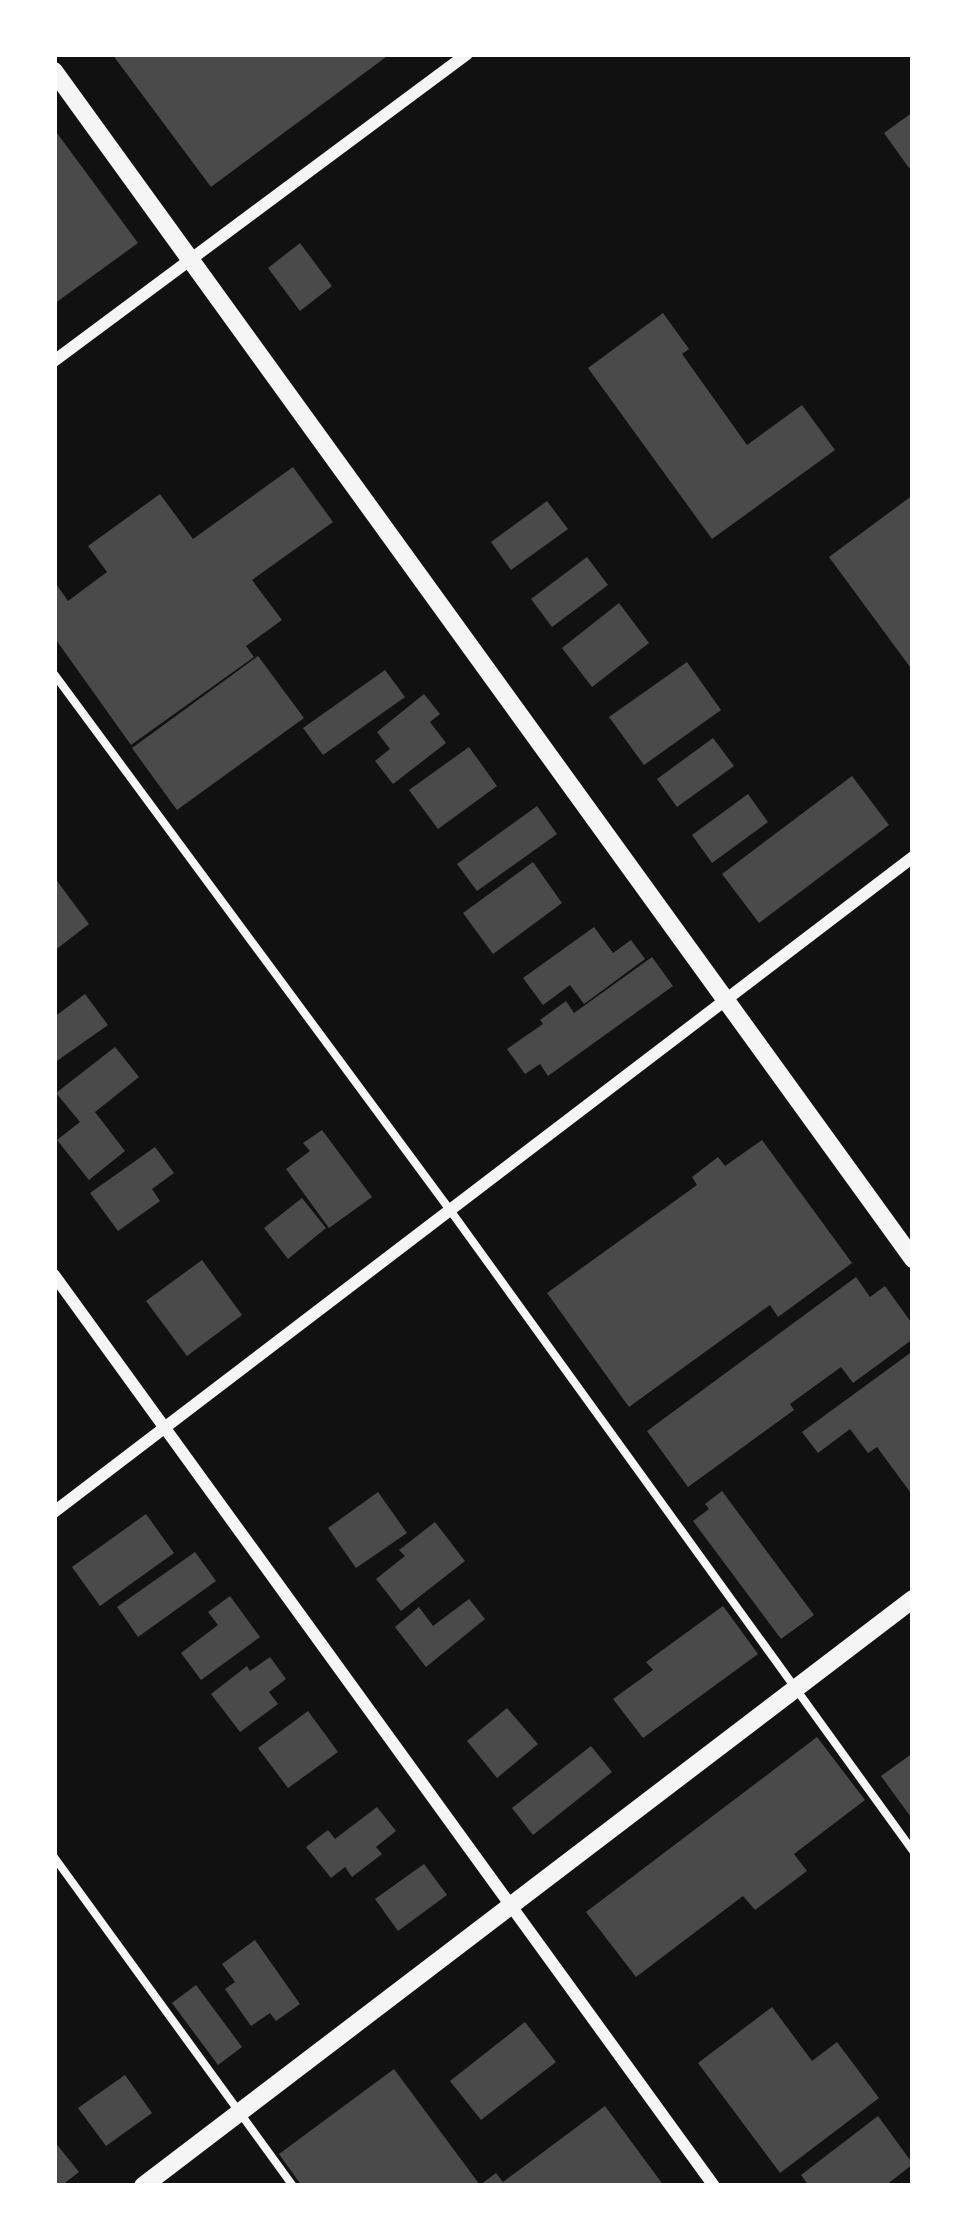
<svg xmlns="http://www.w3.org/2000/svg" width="967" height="2240" viewBox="0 0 967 2240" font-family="'Space Grotesk',sans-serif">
	<rect width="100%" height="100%" fill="#111"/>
	<g fill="#4a4a4a">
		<path d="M112,54H390L211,187Z"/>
		<path d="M913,112V164L909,168L884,133Z"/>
		<path d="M54,129L138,243L54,304Z"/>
		<path d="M300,243L332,286L300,311L268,268Z"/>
		<path d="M663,313L689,349L682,354L747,445L802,405L835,450L712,539L588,368Z"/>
		<path d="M293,467L333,522L252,580L282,620L246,646L254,657L131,745L54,637V581L68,601L107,572L88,546L160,494L193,539Z"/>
		<path d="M913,495V671L829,557Z"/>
		<path d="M547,501L568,529L511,570L491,542Z"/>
		<path d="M587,557L608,585L552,627L531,599Z"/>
		<path d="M619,603L649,643L592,687L562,648Z"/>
		<path d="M258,656L304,718L177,810L132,748Z"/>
		<path d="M687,662L721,710L644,765L609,717Z"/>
		<path d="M385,670L405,697L323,755L303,728Z"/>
		<path d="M424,694L440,714L430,722L446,743L393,784L375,761L390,749L377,732Z"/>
		<path d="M713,738L734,766L677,807L657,779Z"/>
		<path d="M469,747L497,786L438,829L409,790Z"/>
		<path d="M852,776L889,825L759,923L722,874Z"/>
		<path d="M748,794L768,822L712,863L692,835Z"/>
		<path d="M537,806L557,834L477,891L457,864Z"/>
		<path d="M533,862L562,903L493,954L463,913Z"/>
		<path d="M54,877L89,924L54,951Z"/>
		<path d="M594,927L613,953L631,940L645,959L584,1004L570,985L543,1005L523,978Z"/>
		<path d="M652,957L673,986L548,1076L540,1064L525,1074L507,1049L543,1024L540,1020L566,1001L574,1013Z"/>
		<path d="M85,994L108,1025L54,1063V1017Z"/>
		<path d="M115,1047L139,1077L95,1112L125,1151L89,1180L57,1140L80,1122L56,1093Z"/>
		<path d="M322,1130L372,1197L329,1228L286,1169L310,1151L303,1143Z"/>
		<path d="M762,1140L852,1263L778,1317L770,1305L629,1407L547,1293L697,1185L692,1177L718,1157L725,1166Z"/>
		<path d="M155,1147L174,1173L152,1189L160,1201L118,1231L90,1193Z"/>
		<path d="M302,1198L326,1228L288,1259L264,1228Z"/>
		<path d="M202,1260L242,1315L187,1356L146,1301Z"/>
		<path d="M856,1277L870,1297L885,1286L913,1325V1339L853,1383L841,1367L790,1404L794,1410L688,1487L647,1431Z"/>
		<path d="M913,1351V1496L877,1447L868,1453L850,1429L818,1453L802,1432Z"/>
		<path d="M722,1491L814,1615L781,1639L693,1521L709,1509L705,1504Z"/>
		<path d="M378,1492L407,1533L356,1568L328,1528Z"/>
		<path d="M146,1514L174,1553L100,1606L72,1567Z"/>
		<path d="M435,1522L465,1561L401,1611L376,1579L405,1556L399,1550Z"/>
		<path d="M195,1552L216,1581L138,1637L117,1607Z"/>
		<path d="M230,1596L260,1637L201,1680L181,1653L218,1625L208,1612Z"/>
		<path d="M469,1599L485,1619L426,1667L395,1627L419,1607L433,1626Z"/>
		<path d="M723,1606L758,1654L643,1738L613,1699L653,1670L646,1662Z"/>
		<path d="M270,1657L286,1679L269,1692L278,1704L240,1732L211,1694L247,1666L250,1671Z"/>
		<path d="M507,1708L538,1744L497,1778L467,1741Z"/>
		<path d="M308,1711L338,1752L288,1788L258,1748Z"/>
		<path d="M817,1737L865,1800L794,1854L807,1871L755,1910L743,1896L636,1977L586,1912Z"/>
		<path d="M591,1746L612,1772L533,1835L512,1808Z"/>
		<path d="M913,1753V1820L881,1776Z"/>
		<path d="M377,1807L396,1831L376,1847L382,1854L352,1877L345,1867L331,1878L306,1847L328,1830L335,1839Z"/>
		<path d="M424,1864L447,1895L398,1931L375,1899Z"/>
		<path d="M255,1940L300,2004L276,2021L270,2013L251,2026L225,1989L235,1982L222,1964Z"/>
		<path d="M196,1985L242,2047L218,2065L172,2003Z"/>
		<path d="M772,2007L812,2061L837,2042L879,2098L780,2173L698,2063Z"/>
		<path d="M525,2022L556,2062L481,2120L450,2081Z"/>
		<path d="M394,2069L480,2185L496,2173L503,2182L605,2106L664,2186H302L279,2154Z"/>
		<path d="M125,2075L152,2113L106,2146L78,2108Z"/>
		<path d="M878,2116L913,2164L885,2186H809L801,2175Z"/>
		<path d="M54,2141L79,2172L61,2186H54Z"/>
	</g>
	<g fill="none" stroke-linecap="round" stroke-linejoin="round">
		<g stroke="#f5f5f5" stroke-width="8">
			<path d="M54,674L450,1210L913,1851"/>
			<path d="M54,1857L293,2186"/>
		</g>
		<g stroke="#f5f5f5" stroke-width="12">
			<path d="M54,361L467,54"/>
			<path d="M54,1275L714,2186"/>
			<path d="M54,1512L913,857"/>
		</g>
		<g stroke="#f5f5f5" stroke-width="18">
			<path d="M54,71L913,1259"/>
			<path d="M143,2186L913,1599"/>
		</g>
	</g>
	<rect width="967" height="2240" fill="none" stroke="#ffffff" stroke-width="114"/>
</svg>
